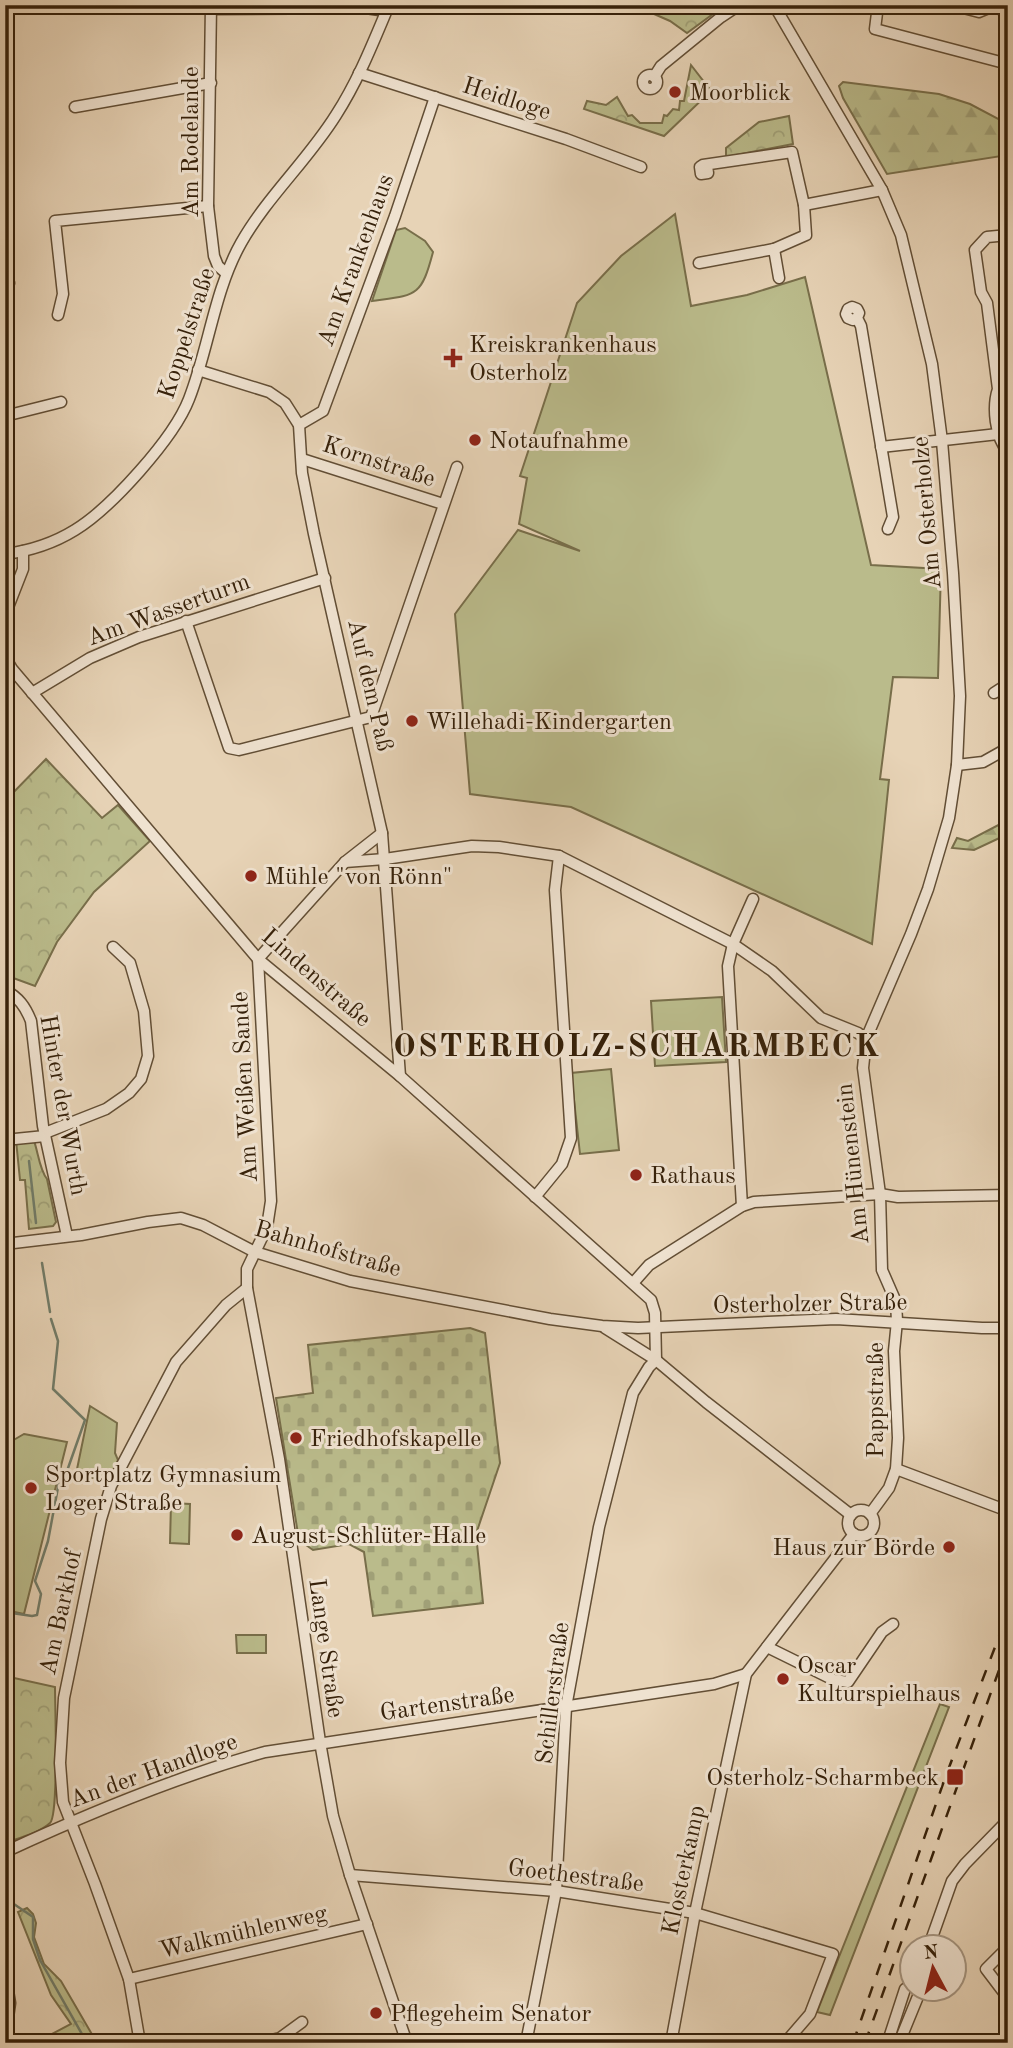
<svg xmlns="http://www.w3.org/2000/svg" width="1013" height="2048" viewBox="0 0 1013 2048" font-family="'Old Standard TT',serif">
	<defs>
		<pattern id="forest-firs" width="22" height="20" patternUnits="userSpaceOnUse" patternTransform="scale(1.75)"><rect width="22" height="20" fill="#babb8b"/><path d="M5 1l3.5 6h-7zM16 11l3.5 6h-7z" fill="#a0a077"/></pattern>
		<pattern id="cemetery-stones" width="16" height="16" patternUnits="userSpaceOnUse" patternTransform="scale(1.75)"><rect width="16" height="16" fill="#babb8b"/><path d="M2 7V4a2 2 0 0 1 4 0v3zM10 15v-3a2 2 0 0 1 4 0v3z" fill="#a0a077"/></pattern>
		<pattern id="park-crowns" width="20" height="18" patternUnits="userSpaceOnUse" patternTransform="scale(1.75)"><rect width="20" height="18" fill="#babb8b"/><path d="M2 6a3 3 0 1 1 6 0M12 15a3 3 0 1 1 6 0" fill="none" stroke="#a0a077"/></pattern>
	</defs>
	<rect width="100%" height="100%" fill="#e7d3b6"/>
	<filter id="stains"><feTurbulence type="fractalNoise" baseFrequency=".00286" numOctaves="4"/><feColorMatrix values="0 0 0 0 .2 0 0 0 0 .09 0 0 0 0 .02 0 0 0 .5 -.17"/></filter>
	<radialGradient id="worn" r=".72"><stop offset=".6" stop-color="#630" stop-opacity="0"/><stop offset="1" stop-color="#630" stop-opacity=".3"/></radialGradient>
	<g fill="#babb8b" stroke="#786e4a" stroke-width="2">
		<path d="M675,214L691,306L747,295L805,277L871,565L941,569L938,678L893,677L880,779L889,780L872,944L571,807L470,794L455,614L518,530L580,551L519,524L527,478L520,476L577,303L621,256Z"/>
		<path d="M405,228L425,241L433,252C421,298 416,295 372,301L396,230Z"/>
		<path d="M722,997L726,1062L655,1066L651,1001Z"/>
		<path d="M611,1069L619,1150L580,1154L571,1073Z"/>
		<path d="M90,1406L117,1423L115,1453L118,1460L111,1478L102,1480L76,1474Z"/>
		<path d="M24,1434L67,1442L24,1614L5,1610V1445Z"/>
		<path d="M171,1503L190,1504L189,1544L170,1543Z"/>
		<path d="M236,1635H266V1653H237Z"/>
		<path d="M940,1704L949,1707L830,2015L817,2012Z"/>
	</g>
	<g fill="url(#forest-firs)" stroke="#786e4a" stroke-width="2">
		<path d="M843,82L939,94L970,104L1008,124V155L887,174L843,98L839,86Z"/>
		<path d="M1008,820V834L974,850L952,848L957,838L968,841Z"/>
	</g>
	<path fill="url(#cemetery-stones)" stroke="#786e4a" stroke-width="2" d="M470,1328L485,1333L500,1463L476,1534L483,1603L373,1616L364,1552L349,1544L313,1550L299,1540L276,1398L313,1393L308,1345Z"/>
	<g fill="url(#park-crowns)" stroke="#786e4a" stroke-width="2">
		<path d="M639,5H713L717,11L687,33L670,21L638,7Z"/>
		<path d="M691,65L711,91L664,136L584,109L587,101L606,105L617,97L628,116L632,115L640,123H662L664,115L667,116L673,109L679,110L680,101H684Z"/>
		<path d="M789,116L793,144L726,157V148L759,122Z"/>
		<path d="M46,759L102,818L118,805L150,841L94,892L57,942L35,986L5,975V801Z"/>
		<path d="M33,1138C38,1150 39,1169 47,1179L56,1222L53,1226L29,1229L25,1180H20L16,1140Z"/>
		<path d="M5,1676L55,1687C55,1707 59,1815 50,1823C39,1833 19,1838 5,1843Z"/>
		<path d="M27,1908L33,1914L36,1923L34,1937L44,1964L61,1981L97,2043H52L50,2035L71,2024L51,1995L18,1912Z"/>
	</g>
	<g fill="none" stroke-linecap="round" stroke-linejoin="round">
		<g stroke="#717c69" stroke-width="2.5">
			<path d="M29,1161L36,1223"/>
			<path d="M42,1263L50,1312"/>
			<path d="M5,1612L32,1616L37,1615L41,1594L35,1581L48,1541L59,1482L67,1471L85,1420L53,1389L58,1341L51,1319"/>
			<path d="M5,1898L33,1917V1939L40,1960L87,2043"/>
		</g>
		<defs>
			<g id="minor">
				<path d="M211,5L208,206L214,256L218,266L226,273"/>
				<path d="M774,5L882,190L901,235L932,364L942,441L953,573L960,696L957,765L949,818L928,889L911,934L866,1039L863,1068L880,1194L882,1270L896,1302L897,1321L894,1351L898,1438L896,1469L889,1488L870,1514"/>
				<path d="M878,5L875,29L1008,64"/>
				<path d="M952,5L979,12L991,7L1008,11"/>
				<path d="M211,9L366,8L386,11"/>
				<path d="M5,71V94"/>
				<path d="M359,73L566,139L641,167"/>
				<circle cx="650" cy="82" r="7"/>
				<path d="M654,77L661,66L721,17L739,5"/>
				<path d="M75,107L211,83"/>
				<path d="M804,205L882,190"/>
				<path d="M1008,235L987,237L975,250L981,292L987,303L998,389C992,407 995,437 1008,452"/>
				<path d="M774,249L779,278"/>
				<path d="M699,263L774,249L806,235L804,205L792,152L703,165L700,167L701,174L708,173L707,166"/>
				<path d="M5,275L9,283"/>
				<path d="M58,315L63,294L55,221L208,206"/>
				<path d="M857,318L859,313L857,309L852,307L848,309L846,314L848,318L853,320L857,318L861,326L893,517L888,529"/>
				<path d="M198,370L269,392L285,403L299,425L302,473L314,534L382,833L400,1076"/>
				<path d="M5,416L61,402"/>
				<path d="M299,425L323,411L395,216L435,97"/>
				<path d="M881,447L998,434"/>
				<path d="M302,459L443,504"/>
				<path d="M5,554C29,551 54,543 75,530C111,508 174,438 189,399C209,348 214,291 241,243C267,197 308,160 336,115C358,81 373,43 389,5"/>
				<path d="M5,615L23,569V551"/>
				<path d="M186,621L229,748L239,750L371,717L457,467"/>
				<path d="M5,657L12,669L258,959L400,1076L651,1300L655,1313L656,1360"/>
				<path d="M32,693L90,658L139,637L325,578"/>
				<path d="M994,693L1008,684"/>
				<path d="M957,765L983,762L1008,748"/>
				<path d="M345,862L385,859L472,846L499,847L559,856L733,944L772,971L821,1018L858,1033L866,1039"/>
				<path d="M258,959L271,1201L267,1227L247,1269V1288L279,1459L320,1742L333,1816L350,1875L407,2043"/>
				<path d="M258,959L345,862L382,833"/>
				<path d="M5,990C19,998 25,1006 31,1021L43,1126L67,1236"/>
				<path d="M45,1133L106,1109L129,1093L141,1079L148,1056L144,1011L130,963L113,947"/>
				<path d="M5,1140L45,1136"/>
				<path d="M535,1197L562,1164L571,1138L555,890L559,856"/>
				<path d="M742,1206L728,966L733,944L753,899"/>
				<path d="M5,1244L81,1235L148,1222L181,1218L203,1225L255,1252L350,1281L550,1319L602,1326L638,1328L836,1319L982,1328H1008"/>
				<path d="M634,1282L649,1265L742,1206L754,1202L880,1194L898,1197L1008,1195"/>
				<path d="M605,1328L656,1360L706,1402L851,1515"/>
				<path d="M896,1469L1008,1511"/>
				<circle cx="861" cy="1523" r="13"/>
				<path d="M767,1647L834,1680L848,1682L882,1632L893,1624"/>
				<path d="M5,1852C89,1813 176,1777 265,1752L714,1684L746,1674"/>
				<path d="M350,1875L556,1891L695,1913L833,1954L810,2014L785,2043"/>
				<path d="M929,1946L952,1881L965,1864L1008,1820"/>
				<path d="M1008,1947L986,1969L1008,1998"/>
				<path d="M5,1972L10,2003L5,2039"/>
				<path d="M129,1979L367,1924"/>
				<path d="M140,2043L129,1979L95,1884L63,1802L60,1763L64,1698L101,1519L111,1486L176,1362L226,1305L247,1288"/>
				<path d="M259,2043L280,2038L302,2022"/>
				<path d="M526,2043L556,1891L566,1707L599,1527L633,1393L649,1367L656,1360"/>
				<path d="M671,2043L695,1913L746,1674L854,1534"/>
				<path d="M890,2043V2035L905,1989L912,1984"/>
				<path d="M899,2043L919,1994V1988"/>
			</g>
		</defs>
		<use href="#minor" stroke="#624e35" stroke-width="13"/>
		<use href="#minor" stroke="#efe2d0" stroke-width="10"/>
		<g stroke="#36210a" stroke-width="2.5" stroke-dasharray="12 12" stroke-linecap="butt">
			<path d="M853,2043L945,1778L1008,1613"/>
			<path d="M865,2043L1008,1645"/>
		</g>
	</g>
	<g fill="#8f2418" stroke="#efe2d0" stroke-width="2.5">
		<circle cx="675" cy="92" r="7"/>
		<path d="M449.5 347.5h7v7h7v7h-7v7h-7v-7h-7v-7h7z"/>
		<circle cx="475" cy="440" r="7"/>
		<circle cx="412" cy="721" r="7"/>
		<circle cx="251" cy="876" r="7"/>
		<circle cx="636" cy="1175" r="7"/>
		<circle cx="296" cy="1438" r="7"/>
		<circle cx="31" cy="1488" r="7"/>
		<circle cx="237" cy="1535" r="7"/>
		<circle cx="949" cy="1547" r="7"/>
		<circle cx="783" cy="1679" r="7"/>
		<rect x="946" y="1768" width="18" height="18" rx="3.5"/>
		<circle cx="376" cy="2013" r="7"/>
	</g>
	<g text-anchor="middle" stroke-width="6" stroke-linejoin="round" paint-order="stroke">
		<g font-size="24" fill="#36210a" stroke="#efe2d0" text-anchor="start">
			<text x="689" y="100">Moorblick</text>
			<text x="469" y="352">Kreiskrankenhaus<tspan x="469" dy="28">Osterholz</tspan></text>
			<text x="489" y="448">Notaufnahme</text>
			<text x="426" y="729">Willehadi-Kindergarten</text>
			<text x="265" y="884">Mühle "von Rönn"</text>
			<text x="650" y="1183">Rathaus</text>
			<text x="310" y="1446">Friedhofskapelle</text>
			<text x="45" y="1482">Sportplatz Gymnasium<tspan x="45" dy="28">Loger Straße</tspan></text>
			<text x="251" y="1543">August-Schlüter-Halle</text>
			<text x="935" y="1555" text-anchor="end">Haus zur Börde</text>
			<text x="797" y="1673">Oscar<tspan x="797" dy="28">Kulturspielhaus</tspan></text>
			<text x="939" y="1785" text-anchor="end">Osterholz-Scharmbeck</text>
			<text x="390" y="2021">Pflegeheim Senator</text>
		</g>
		<g font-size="24" fill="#36210a" stroke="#efe2d0">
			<text transform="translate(507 98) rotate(18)" y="8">Heidloge</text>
			<text transform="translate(190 142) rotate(-90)" y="8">Am Rodelande</text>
			<text transform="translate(355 260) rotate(-70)" y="8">Am Krankenhaus</text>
			<text transform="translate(186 333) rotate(-72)" y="8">Koppelstraße</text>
			<text transform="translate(379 461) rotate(18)" y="8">Kornstraße</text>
			<text transform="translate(926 513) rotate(-95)" y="8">Am Osterholze</text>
			<text transform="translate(168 609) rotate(-20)" y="8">Am Wasserturm</text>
			<text transform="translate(371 685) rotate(77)" y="8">Auf dem Paß</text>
			<text transform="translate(317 977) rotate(41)" y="8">Lindenstraße</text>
			<text transform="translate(244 1087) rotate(-93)" y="8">Am Weißen Sande</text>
			<text transform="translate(64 1105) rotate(80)" y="8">Hinter der Wurth</text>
			<text transform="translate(852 1164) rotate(-96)" y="8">Am Hünenstein</text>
			<text transform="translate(328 1248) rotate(16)" y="8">Bahnhofstraße</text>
			<text transform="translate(810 1303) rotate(-1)" y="8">Osterholzer Straße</text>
			<text transform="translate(875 1400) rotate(-90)" y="8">Pappstraße</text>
			<text transform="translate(60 1612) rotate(-78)" y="8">Am Barkhof</text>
			<text transform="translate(327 1648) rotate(82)" y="8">Lange Straße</text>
			<text transform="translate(552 1693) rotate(-83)" y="8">Schillerstraße</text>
			<text transform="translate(447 1703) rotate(-8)" y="8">Gartenstraße</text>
			<text transform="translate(153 1770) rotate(-20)" y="8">An der Handloge</text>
			<text transform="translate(683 1870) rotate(-78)" y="8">Klosterkamp</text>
			<text transform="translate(576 1875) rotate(7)" y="8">Goethestraße</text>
			<text transform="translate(243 1931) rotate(-13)" y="8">Walkmühlenweg</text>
		</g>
		<g font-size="32" font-weight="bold" letter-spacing="2" fill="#36210a" stroke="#efe2d0">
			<text x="637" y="1056">OSTERHOLZ-SCHARMBECK</text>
		</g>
	</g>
	<rect width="1013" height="2048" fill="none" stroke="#e7d3b6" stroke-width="28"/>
	<rect x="7" y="7" width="999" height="2034" fill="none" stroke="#36210a" stroke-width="3.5"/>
	<rect x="14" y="14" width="985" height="2020" fill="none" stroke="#36210a" stroke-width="2"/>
	<g transform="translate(933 1968) rotate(353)"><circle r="33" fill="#efe2d0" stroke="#a59581" stroke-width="2"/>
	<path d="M0-5L12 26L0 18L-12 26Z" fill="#8f2418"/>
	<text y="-10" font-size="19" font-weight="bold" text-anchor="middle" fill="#36210a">N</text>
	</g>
	<rect width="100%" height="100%" filter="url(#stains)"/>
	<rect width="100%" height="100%" fill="url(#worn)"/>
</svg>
